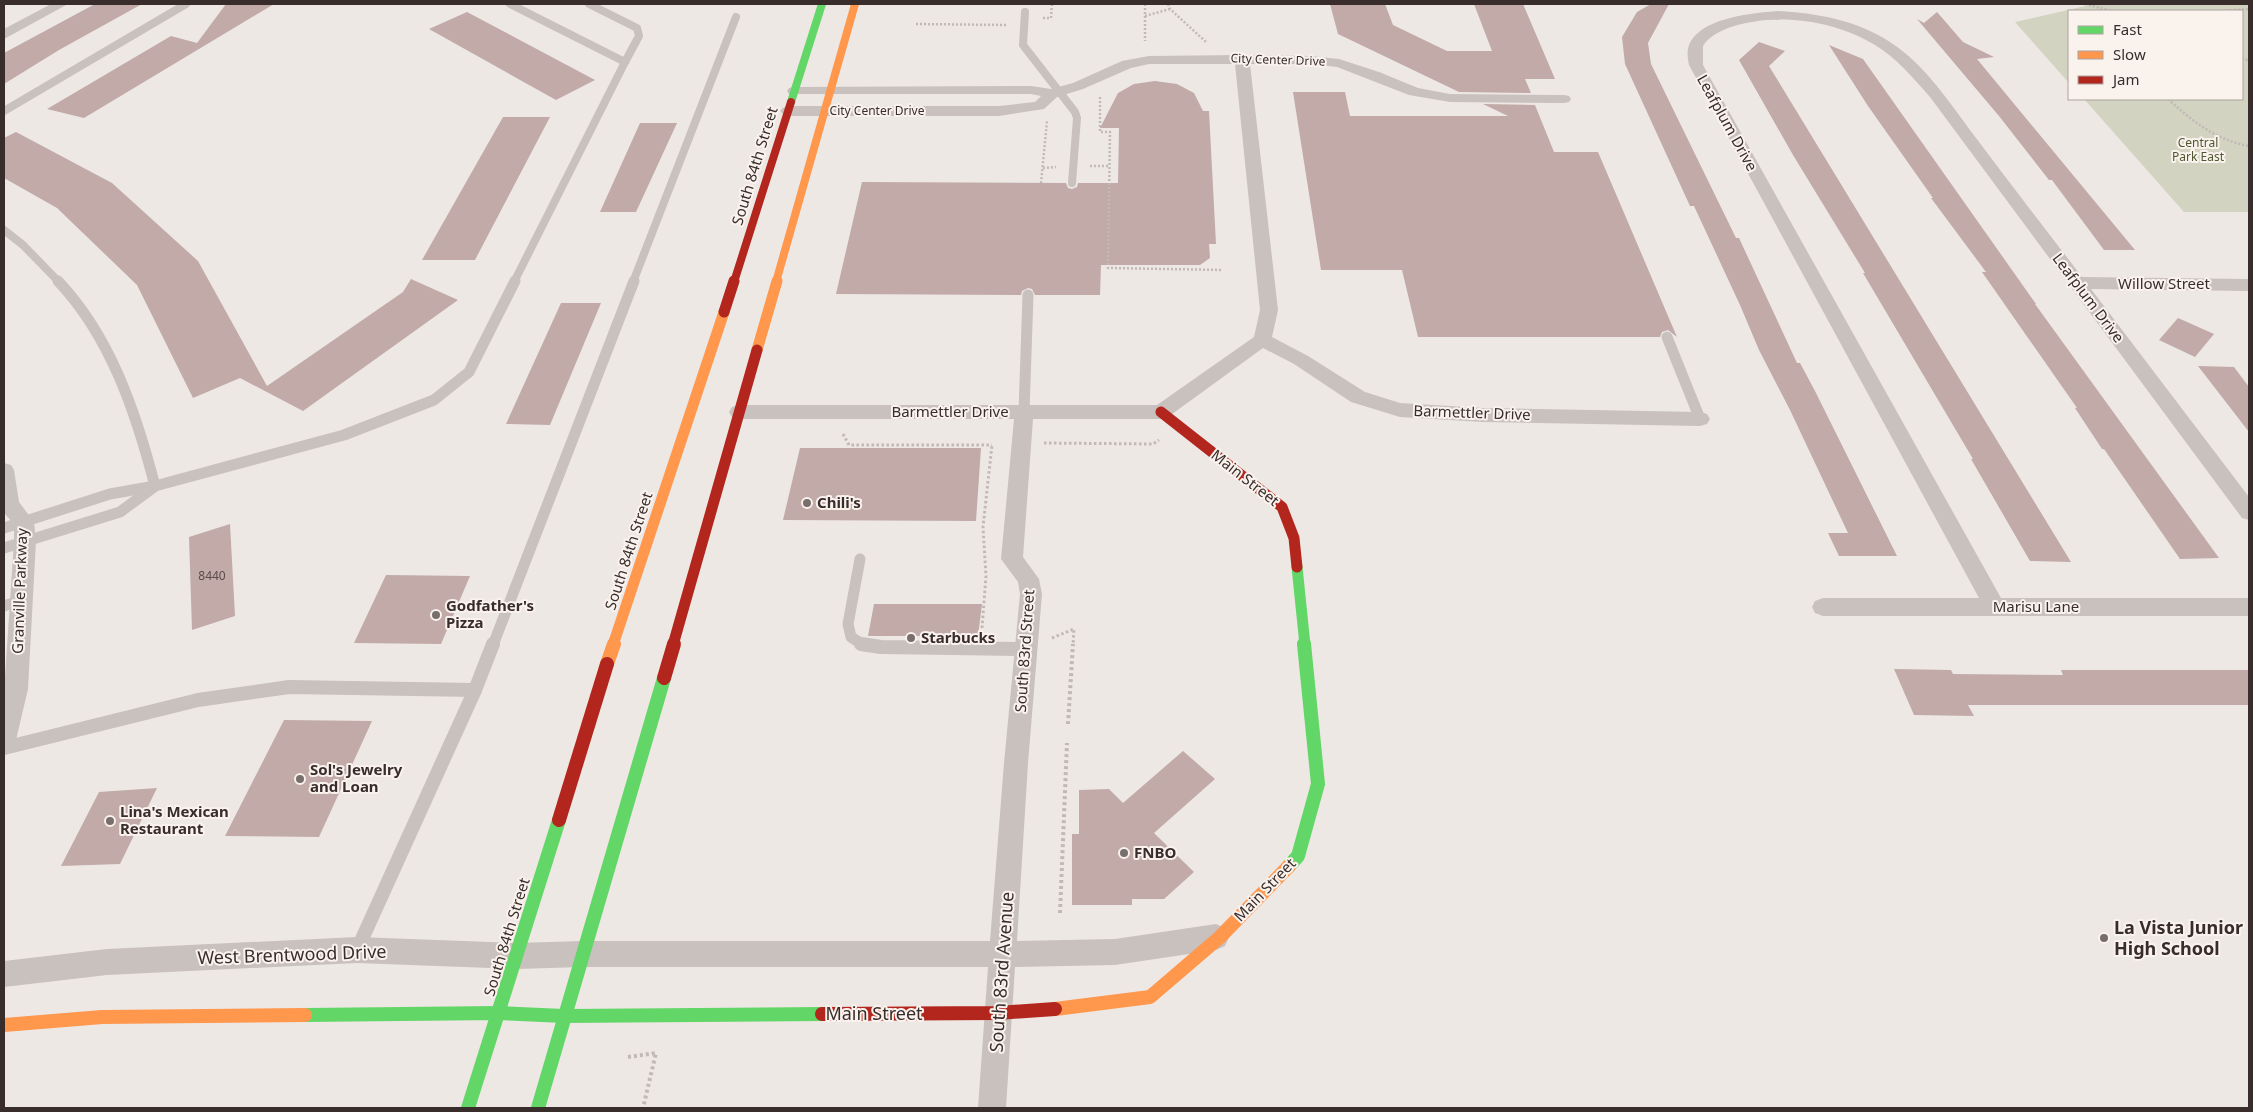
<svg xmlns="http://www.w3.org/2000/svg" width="2253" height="1112" viewBox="0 0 2253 1112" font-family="'Noto Sans',sans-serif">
	<rect width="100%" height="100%" fill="#eee8e5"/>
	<path fill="#d2d3c0" d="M2094,4H2249V212H2184L2084,99H2242V11H2069V83L2015,22Z"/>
	<g fill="#c1aaa7">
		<path d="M95,4H142L59,50L4,84V53Z"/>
		<path d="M226,4H274L84,118L47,109L171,36L197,43Z"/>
		<path d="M1330,4H1385L1393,25L1447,51H1492L1474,4H1523L1555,79H1525L1531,93L1459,92L1338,34Z"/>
		<path d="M1651,4H1669L1648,43L1651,64L1736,238H1739L1797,363H1800L1815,391L1897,556H1839L1828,533H1848L1790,410L1759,350L1740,305L1694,206H1690L1625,64L1622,37L1637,12Z"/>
		<path d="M467,12L595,80L556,100L429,29Z"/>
		<path d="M1937,12L1963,42L1994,57L1977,59L2135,250H2104L2052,180H2049L1999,116L1917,19L1924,23Z"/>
		<path d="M1759,42L1785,51L1769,66L2071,562L2030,561L1971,459H1973L1863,273H1865L1793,155L1739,60Z"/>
		<path d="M1829,45L1863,59L2036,304H2035L2219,558L2180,559L2104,449H2102L2075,408H2077L1982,272H1986L1931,198H1933L1868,106Z"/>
		<path d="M1155,81L1177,84L1194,93L1203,111H1209L1216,244H1209L1210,258L1200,265H1101L1100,295H1035L1032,289L1028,288L1022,291L1021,295L836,294L862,182L1066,183L1068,188L1072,189L1077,187L1078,183H1118L1119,128H1100L1118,93L1134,84Z"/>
		<path d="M1293,92H1345L1350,116H1508L1483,104L1535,105L1554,152H1598L1677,337L1668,330L1662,332L1660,337H1418L1402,270H1321Z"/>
		<path d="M503,117H550L475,260H422Z"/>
		<path d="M640,123H677L636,212H600Z"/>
		<path d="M16,132L112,183L198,261L267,386L403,292L411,279L458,300L303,411L240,378L193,398L137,285L57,208L4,178V138Z"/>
		<path d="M561,303H601L550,425L506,424Z"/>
		<path d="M2178,318L2214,334L2195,357L2159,340Z"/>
		<path d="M2198,366L2234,367L2249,387V432Z"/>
		<path d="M800,448H981L976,521L783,520Z"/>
		<path d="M230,524L235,616L192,630L189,537Z"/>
		<path d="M386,575L470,576L441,644L354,643Z"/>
		<path d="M874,604H982L978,636H868Z"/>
		<path d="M1894,669L1951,670L1953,674L2063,675L2061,670H2249V705H1968L1974,716L1914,715Z"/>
		<path d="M284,720L372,721L319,837L225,836Z"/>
		<path d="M1183,751L1215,779L1154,833L1194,872L1164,899H1132V905H1072V834H1079V790L1109,789L1123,803Z"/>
		<path d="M157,788L120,864L61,866L99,792Z"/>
	</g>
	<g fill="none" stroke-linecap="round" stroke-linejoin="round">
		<g stroke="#c1b9b6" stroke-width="2.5" stroke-dasharray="2 2" stroke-linecap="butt">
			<path d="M1145,4V41"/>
			<path d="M1168,4L1170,9L1206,42"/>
			<path d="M2085,4L2112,11"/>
			<path d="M2222,11L2249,9"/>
			<path d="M1145,16L1170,9"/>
			<path d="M1043,18H1051L1052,4"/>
			<path d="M916,24L1008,25"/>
			<path d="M2242,58L2249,61"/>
			<path d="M1100,97V132H1110L1108,268L1223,270"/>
			<path d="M2168,99C2192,121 2216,140 2249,146"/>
			<path d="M1090,166H1110"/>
			<path d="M1043,168L1056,167"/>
			<path d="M1041,183L1047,121"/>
		</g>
		<g stroke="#c1b9b6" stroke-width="3" stroke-dasharray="2.5 2.5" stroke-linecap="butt">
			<path d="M843,434L849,445H992"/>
			<path d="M1044,443L1153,444L1159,440"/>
			<path d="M982,628L986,576L983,527L992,445"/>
			<path d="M1052,638L1074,629L1073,645"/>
		</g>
		<g stroke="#c1b9b6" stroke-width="4" stroke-dasharray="3 3" stroke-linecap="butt">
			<path d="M1068,724L1073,644"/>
			<path d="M1060,913L1067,743"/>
			<path d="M628,1057L656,1053L643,1108"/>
		</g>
		<g stroke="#c8c1be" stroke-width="8">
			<path d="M510,4L625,62L514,282"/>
			<path d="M589,4L637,28L639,36L625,62"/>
			<path d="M1025,12L1023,45L1075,112L1077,118L1072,183"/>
			<path d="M4,111L186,4"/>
			<path d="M4,230L23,245L59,282"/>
			<path d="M633,282L736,17"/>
		</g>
		<g stroke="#c8c1be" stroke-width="11">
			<path d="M58,281C111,337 136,413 155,486"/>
			<path d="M1667,337L1700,419"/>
			<path d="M1024,412L1028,295"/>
			<path d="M4,528L110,494L155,486L344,435L434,400L469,372L515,281"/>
			<path d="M4,548L120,512L154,487"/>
			<path d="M860,559L848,624L851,637L862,644L867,645"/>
			<path d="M4,606L22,600"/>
			<path d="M493,645L634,281"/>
		</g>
		<g stroke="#c8c1be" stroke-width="14">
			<path d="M861,644L881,647L1026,649"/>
			<path d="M4,748L198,700L289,687L475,690"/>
			<path d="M357,950L475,690L493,644"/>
		</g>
		<g fill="#c8c1be" fill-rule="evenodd">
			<path d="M51,4H68L4,39V29Z"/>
			<path d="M1778,11C1816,13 1857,20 1890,42C1926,65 1951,105 1976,138C2011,185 2047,231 2082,277L2249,279V291L2091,289L2249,497V520L2242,518L1930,97C1913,78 1897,58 1875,45C1834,20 1776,12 1731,27C1720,31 1709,36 1703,46V65L2001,598H2249V616H1823L1815,613L1812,607L1815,601L1823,598H1979L1689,65C1688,60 1687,54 1688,49C1695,18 1752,13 1778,11Z"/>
			<path d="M1242,55L1310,56L1339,59L1379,72L1418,88L1450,94L1564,95L1569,96L1571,99L1569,102L1564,103L1450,102L1409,95L1337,67L1310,64H1250L1278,310L1272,337L1308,356L1365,392L1400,403L1483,408L1700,412L1707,414L1710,419L1707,424L1700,426L1483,422L1400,417L1351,402L1294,364L1263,348L1168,417L1161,419H1033L1023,557L1039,579L1042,594L1028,763L1017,941L1115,939L1216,924L1225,928L1229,937L1225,946L1216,950L1115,965L1015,967L1006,1108H978L988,967H582L517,969L357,963L107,975L4,987V961L107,949L357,937L517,943L582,941H990L1004,763L1020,594L1018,582L1001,559L1014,419H739L732,417L729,412L732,407L739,405H1157L1254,337L1260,310L1235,64H1149L1131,68L1083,89L1057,97L1044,109L999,116H788L783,114L780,111L783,108L788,106H999L1035,102L1041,96L1031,94H789L787,91L789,88L794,87L1031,86L1051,89L1073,83L1122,61L1149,56Z"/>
			<path d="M4,463L11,465L14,470L19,502L34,522L36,541L28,689L16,740L12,747L4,750V692L14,541V524L4,513Z"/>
		</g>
		<path stroke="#63d668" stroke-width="8" d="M791,102L822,4"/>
		<path stroke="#63d668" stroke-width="11" d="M1297,567L1305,645"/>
		<g stroke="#63d668" stroke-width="14">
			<path d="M1289,866L1298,856L1318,784L1304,644"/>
			<path d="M305,1015L498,1013L564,1016L822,1014"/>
			<path d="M468,1108L559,820"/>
			<path d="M538,1108L664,678"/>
		</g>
		<path stroke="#ff974d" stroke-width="8" d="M776,282L855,4"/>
		<g stroke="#ff974d" stroke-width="11">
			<path d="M757,350L777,281"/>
			<path d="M613,645L724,312"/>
		</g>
		<g stroke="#ff974d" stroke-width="14">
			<path d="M607,664L614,644"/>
			<path d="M1055,1009L1150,997L1220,937L1289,866"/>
			<path d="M4,1025L102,1017L305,1015"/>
		</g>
		<path stroke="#b3261e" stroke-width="8" d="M734,282L791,102"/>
		<g stroke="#b3261e" stroke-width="11">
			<path d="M724,312L734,281"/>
			<path d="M1161,412L1282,507L1294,538L1297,567"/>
			<path d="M673,645L757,350"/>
		</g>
		<g stroke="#b3261e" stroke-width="14">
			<path d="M664,678L674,644"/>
			<path d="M559,820L607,664"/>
			<path d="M822,1014L998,1013L1055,1009"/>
		</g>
	</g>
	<g fill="#786e6c" stroke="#faf2ed" stroke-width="2">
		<circle cx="807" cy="503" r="5"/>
		<circle cx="436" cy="615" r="5"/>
		<circle cx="911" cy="638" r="5"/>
		<circle cx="300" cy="779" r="5"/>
		<circle cx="110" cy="821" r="5"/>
		<circle cx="1124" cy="853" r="5"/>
		<circle cx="2104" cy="938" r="5"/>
	</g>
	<g text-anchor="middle" stroke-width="4" stroke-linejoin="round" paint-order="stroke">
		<g font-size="12" fill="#392d2b" stroke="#faf2ed">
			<text transform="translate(1278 60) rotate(2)" y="4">City Center Drive</text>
			<text x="877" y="115">City Center Drive</text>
		</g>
		<g font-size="12" fill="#4e5730" stroke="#faf2ed">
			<text x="2198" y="147">Central<tspan x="2198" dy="14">Park East</tspan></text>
		</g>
		<g font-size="12" fill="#5b4c4a">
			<text x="212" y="580">8440</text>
		</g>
		<g font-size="15" fill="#392d2b" stroke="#faf2ed">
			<text transform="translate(1727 123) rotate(61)" y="5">Leafplum Drive</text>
			<text transform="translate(755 166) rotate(-73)" y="5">South 84th Street</text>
			<text x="2164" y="289">Willow Street</text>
			<text transform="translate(2088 298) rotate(53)" y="5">Leafplum Drive</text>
			<text x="950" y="417">Barmettler Drive</text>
			<text transform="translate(1472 413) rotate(2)" y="5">Barmettler Drive</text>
			<text transform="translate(1245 478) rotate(38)" y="5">Main Street</text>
			<text transform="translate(629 551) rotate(-72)" y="5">South 84th Street</text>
			<text transform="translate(20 591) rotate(-88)" y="5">Granville Parkway</text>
			<text x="2036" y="612">Marisu Lane</text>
			<text transform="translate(1025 651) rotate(-86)" y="5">South 83rd Street</text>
			<text transform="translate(1265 890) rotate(-46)" y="5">Main Street</text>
			<text transform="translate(507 937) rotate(-73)" y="5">South 84th Street</text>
		</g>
		<g font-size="15" font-weight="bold" fill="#392d2b" stroke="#faf2ed" text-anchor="start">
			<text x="817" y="508">Chili's</text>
			<text x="446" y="611">Godfather's<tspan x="446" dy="17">Pizza</tspan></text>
			<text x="921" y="643">Starbucks</text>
			<text x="310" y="775">Sol's Jewelry<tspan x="310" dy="17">and Loan</tspan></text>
			<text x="120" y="817">Lina's Mexican<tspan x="120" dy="17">Restaurant</tspan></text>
			<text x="1134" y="858">FNBO</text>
		</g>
		<g font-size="18" font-weight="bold" fill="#392d2b" stroke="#faf2ed" text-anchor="start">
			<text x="2114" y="934">La Vista Junior<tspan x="2114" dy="21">High School</tspan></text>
		</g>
		<g font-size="18" fill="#392d2b" stroke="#faf2ed">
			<text transform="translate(292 955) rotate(-2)" y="6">West Brentwood Drive</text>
			<text transform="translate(1002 972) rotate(-86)" y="6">South 83rd Avenue</text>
			<text x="874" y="1020">Main Street</text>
		</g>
	</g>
	<rect width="2253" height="1112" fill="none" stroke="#392d2b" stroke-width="10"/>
	<rect x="2068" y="10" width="175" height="90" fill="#faf2ed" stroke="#ada39f"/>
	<rect x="2078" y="26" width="25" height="8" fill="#63d668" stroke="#ada39f"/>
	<text x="2113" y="35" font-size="15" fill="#392d2b">Fast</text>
	<rect x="2078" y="51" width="25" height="8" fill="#ff974d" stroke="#ada39f"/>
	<text x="2113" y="60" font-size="15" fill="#392d2b">Slow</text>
	<rect x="2078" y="76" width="25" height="8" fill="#b3261e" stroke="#ada39f"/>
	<text x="2113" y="85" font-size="15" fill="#392d2b">Jam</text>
</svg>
